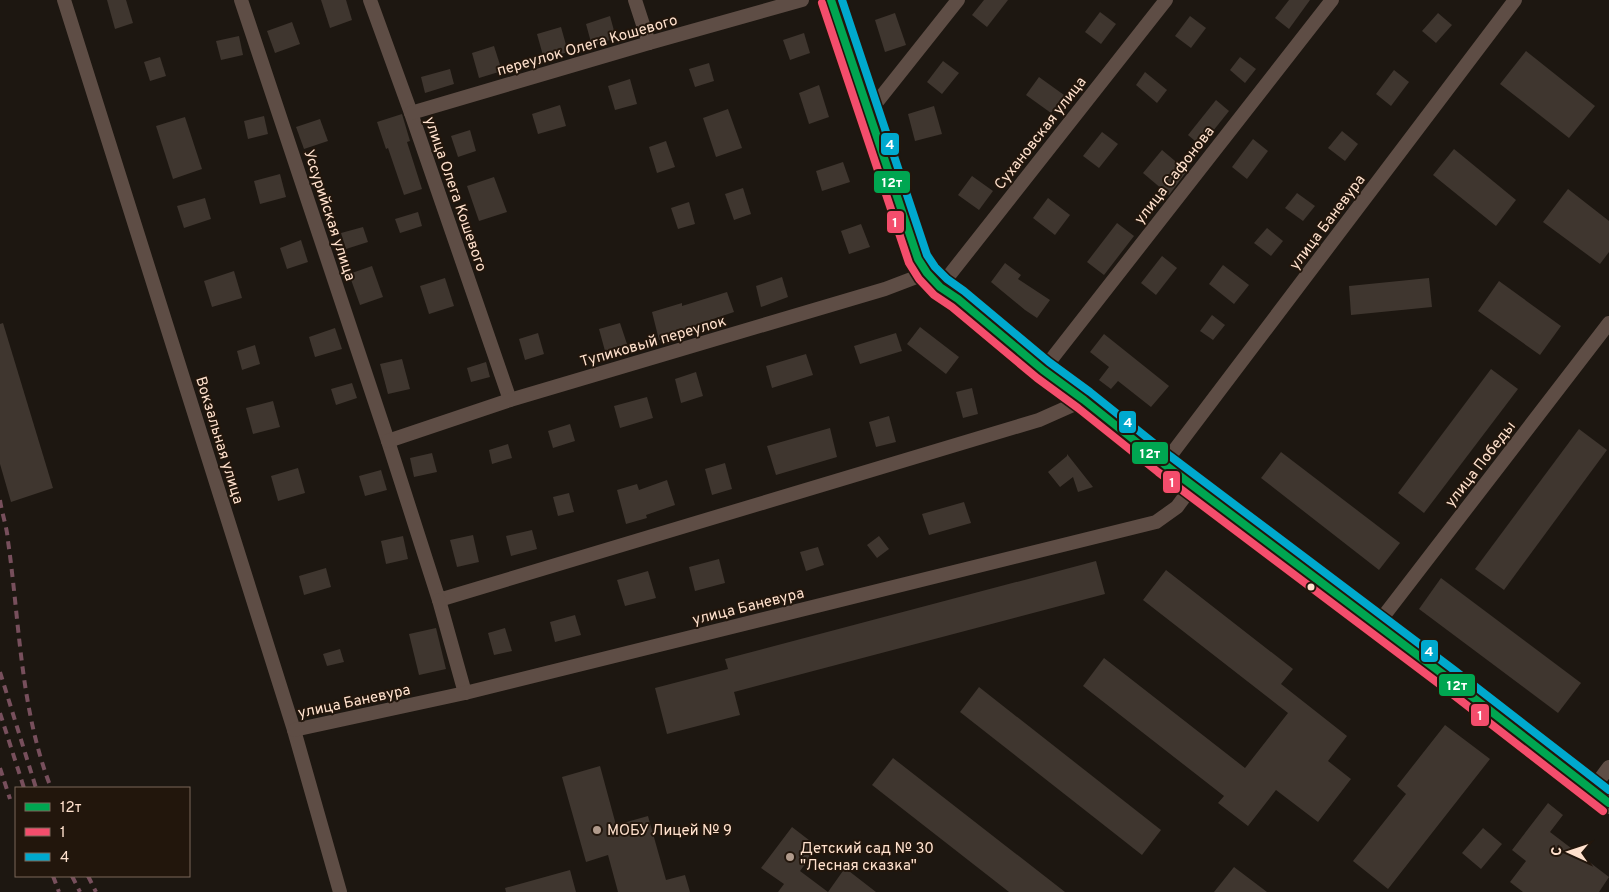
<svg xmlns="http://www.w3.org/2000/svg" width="1609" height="892" viewBox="0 0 1609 892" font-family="Overpass,sans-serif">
	<rect width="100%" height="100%" fill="#1d1711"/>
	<g fill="#3f362f">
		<path d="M107,0H126L133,23L115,29Z"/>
		<path d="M321,0H346L352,20L330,28Z"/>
		<path d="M984,0H1008L987,27L972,15Z"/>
		<path d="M1289,0H1310L1289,29L1275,18Z"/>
		<path d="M1100,12L1116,24L1101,44L1085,32Z"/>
		<path d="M895,13L906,45L885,52L875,20Z"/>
		<path d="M1438,13L1452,25L1436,43L1422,31Z"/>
		<path d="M610,16L616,38L592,46L586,24Z"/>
		<path d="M1190,16L1206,28L1191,48L1175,36Z"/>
		<path d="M292,22L300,44L275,53L267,31Z"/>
		<path d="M561,27L568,52L544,59L537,34Z"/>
		<path d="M804,33L810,53L790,60L783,40Z"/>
		<path d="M239,36L243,55L221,60L216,41Z"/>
		<path d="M494,46L502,71L479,78L472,53Z"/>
		<path d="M1526,51L1595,106L1569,138L1500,84Z"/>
		<path d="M160,57L166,76L150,81L144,62Z"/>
		<path d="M1240,57L1256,69L1245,83L1230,70Z"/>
		<path d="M943,61L959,73L942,94L927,82Z"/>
		<path d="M709,63L714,81L695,87L689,69Z"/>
		<path d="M450,69L454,84L425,93L421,77Z"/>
		<path d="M1394,70L1409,82L1391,106L1376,94Z"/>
		<path d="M1145,72L1167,90L1157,103L1136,85Z"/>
		<path d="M1039,77L1064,95L1051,113L1026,95Z"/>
		<path d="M630,79L637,104L615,110L608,86Z"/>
		<path d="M819,85L829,117L809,124L799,93Z"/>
		<path d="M1216,100L1229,111L1201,146L1188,135Z"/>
		<path d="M560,105L566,126L538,134L532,114Z"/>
		<path d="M934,106L942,134L915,141L908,114Z"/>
		<path d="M728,109L742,148L716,157L703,118Z"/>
		<path d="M402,114L410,141L407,142L422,189L404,195L388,148L386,149L377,122Z"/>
		<path d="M264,116L268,134L248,139L244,121Z"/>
		<path d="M185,117L202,169L173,179L156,126Z"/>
		<path d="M320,119L328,141L304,149L296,127Z"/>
		<path d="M470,130L476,151L458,157L451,136Z"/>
		<path d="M1342,131L1358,144L1345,161L1328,148Z"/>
		<path d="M1102,132L1118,144L1099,168L1083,156Z"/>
		<path d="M1253,139L1268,151L1247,179L1232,167Z"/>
		<path d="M666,141L675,167L657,173L649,147Z"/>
		<path d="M1454,149L1516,200L1496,226L1433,175Z"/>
		<path d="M1162,150L1187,171L1169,195L1143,173Z"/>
		<path d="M843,162L850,182L822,191L816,171Z"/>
		<path d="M280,174L286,197L260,204L254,181Z"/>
		<path d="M972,176L993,191L979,210L958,195Z"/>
		<path d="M494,177L507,212L479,221L467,186Z"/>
		<path d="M743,188L751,214L734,220L725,194Z"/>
		<path d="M1568,189L1609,221V252L1600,264L1543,222Z"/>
		<path d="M1297,193L1315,206L1303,221L1285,208Z"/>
		<path d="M205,198L211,219L184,228L177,206Z"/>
		<path d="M1048,198L1070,215L1055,235L1033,218Z"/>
		<path d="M689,202L695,224L678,229L671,208Z"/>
		<path d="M418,212L422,226L400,233L395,219Z"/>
		<path d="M1117,223L1134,236L1104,275L1087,262Z"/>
		<path d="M861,224L870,247L849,254L841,231Z"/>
		<path d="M363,227L368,242L346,249L341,233Z"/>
		<path d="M1267,228L1283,241L1271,256L1254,243Z"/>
		<path d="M301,240L308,262L287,269L280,248Z"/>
		<path d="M1162,256L1177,268L1156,295L1141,283Z"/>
		<path d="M1005,263L1021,275L1018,279L1050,300L1037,318L1025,310L991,282Z"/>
		<path d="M1223,265L1249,285L1234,304L1209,284Z"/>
		<path d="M372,266L383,297L360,305L349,274Z"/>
		<path d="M234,271L242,298L212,307L204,281Z"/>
		<path d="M782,277L788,297L761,307L756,286Z"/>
		<path d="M445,278L454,306L429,314L420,286Z"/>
		<path d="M1429,278L1432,307L1351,315L1349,286Z"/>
		<path d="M1499,281L1561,326L1540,355L1478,311Z"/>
		<path d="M727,292L734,312L689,327L690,330L659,340L652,312L682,303V306Z"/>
		<path d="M1212,315L1225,325L1213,340L1200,331Z"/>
		<path d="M3,323L53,488L11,502L0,464V324Z"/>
		<path d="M620,323L627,344L605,351L599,329Z"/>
		<path d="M920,327L959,357L946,374L907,344Z"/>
		<path d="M335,328L342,349L315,357L309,337Z"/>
		<path d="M538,333L544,354L525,360L519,339Z"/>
		<path d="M896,333L902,351L860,364L854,346Z"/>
		<path d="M1104,334L1169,386L1151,407L1118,381L1111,389L1099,380L1109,367L1090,352Z"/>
		<path d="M255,345L260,364L242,370L237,351Z"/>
		<path d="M806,354L813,375L772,388L766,366Z"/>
		<path d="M402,359L410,389L388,394L380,364Z"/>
		<path d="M486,362L490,377L471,382L467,368Z"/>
		<path d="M1491,369L1518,389L1424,513L1398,493Z"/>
		<path d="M696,372L703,396L681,403L675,379Z"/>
		<path d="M352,383L357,398L336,405L331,389Z"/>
		<path d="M972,388L978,414L963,418L956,392Z"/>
		<path d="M647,397L653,418L620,428L614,406Z"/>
		<path d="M273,401L280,427L253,434L246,408Z"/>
		<path d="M889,416L896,442L876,447L869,422Z"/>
		<path d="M570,424L575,441L553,448L548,431Z"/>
		<path d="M830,428L837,457L776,475L767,446Z"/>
		<path d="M1579,429L1607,450L1504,590L1475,569Z"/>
		<path d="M508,444L512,458L492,464L489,450Z"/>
		<path d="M1281,452L1400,543L1379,570L1261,478Z"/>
		<path d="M432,453L437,472L414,477L410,458Z"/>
		<path d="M1067,454L1093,487L1078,492L1073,477L1060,487L1048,472L1067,456Z"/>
		<path d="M725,463L732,489L712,495L705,469Z"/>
		<path d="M298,468L305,493L278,501L271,476Z"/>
		<path d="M381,470L387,490L365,496L359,476Z"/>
		<path d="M667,480L675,505L646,515L647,518L626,524L617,490L637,484L639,490Z"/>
		<path d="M569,493L574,512L558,516L553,497Z"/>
		<path d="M964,502L971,523L929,535L922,514Z"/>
		<path d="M532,530L537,549L511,556L506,536Z"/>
		<path d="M473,535L479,562L457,567L450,540Z"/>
		<path d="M403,536L408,559L386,564L381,541Z"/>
		<path d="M879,536L889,549L877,558L867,545Z"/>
		<path d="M818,547L824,565L806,571L800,552Z"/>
		<path d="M719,559L725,583L695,591L689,567Z"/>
		<path d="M1096,561L1105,594L734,692L740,715L667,734L655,688L728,669L725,659Z"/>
		<path d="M326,568L331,587L304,595L299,576Z"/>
		<path d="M1166,570L1293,669L1281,684L1347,736L1328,761L1351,779L1318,822L1276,790L1248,826L1218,803L1224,796L1083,686L1104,658L1245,768L1288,713L1143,600Z"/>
		<path d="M648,571L656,598L625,606L617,580Z"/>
		<path d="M1441,578L1581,683L1558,713L1419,609Z"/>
		<path d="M575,615L581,635L555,642L550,622Z"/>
		<path d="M436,628L446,669L419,675L409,634Z"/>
		<path d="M505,628L512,651L494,655L488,633Z"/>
		<path d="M340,649L344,662L327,666L323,654Z"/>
		<path d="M979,687L1161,830L1142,855L960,712Z"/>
		<path d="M1445,725L1490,759L1388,889L1353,861L1406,794L1397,786Z"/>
		<path d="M893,758L1065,892H1009L872,785Z"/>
		<path d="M600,766L616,825L648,816L666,880L685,875L690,892H618L608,855L586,862L562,777Z"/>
		<path d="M1548,803L1563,815L1550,832L1609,877L1599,892H1523L1510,882L1526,861L1512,850Z"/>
		<path d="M792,827L818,847L800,871L828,892L845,868L876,892H778L784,884L761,868Z"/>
		<path d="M1483,828L1502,844L1481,869L1462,853Z"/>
		<path d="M1234,867L1267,892H1214Z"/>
		<path d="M570,870L576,892H506L505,888Z"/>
	</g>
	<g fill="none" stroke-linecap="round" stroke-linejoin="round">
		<g stroke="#5e4d45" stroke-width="14">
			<path d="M64,0L294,730L340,892"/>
			<path d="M241,0L388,441L439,600L1039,420L1084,400"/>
			<path d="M370,0L411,113L510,400"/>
			<path d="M635,0L649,43"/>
			<path d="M869,112L958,0"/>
			<path d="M411,113L649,43L802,0"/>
			<path d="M940,287L1166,0"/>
			<path d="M1043,370L1332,0"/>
			<path d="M388,441L510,400L885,289L927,273"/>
			<path d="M1164,464L1515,0"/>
			<path d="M439,600L465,693"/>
			<path d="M1376,626L1609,323"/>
			<path d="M294,730L465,693L1156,522L1177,507L1194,484"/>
			<path d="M1592,790L1609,767"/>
		</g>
		<path stroke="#635846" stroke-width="22" d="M831,0L918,259L927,273L940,287L958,299L1043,370L1084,400L1164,464L1448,678L1609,803"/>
		<g stroke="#774f5c" stroke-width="4" stroke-dasharray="8 6" stroke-linecap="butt">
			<path d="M0,500C2,514 7,527 8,541C20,625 20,708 51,788"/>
			<path d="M0,672L36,788"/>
			<path d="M0,713L24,788"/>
			<path d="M0,768L10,799"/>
			<path d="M53,876L59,892"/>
			<path d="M72,876L80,892"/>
			<path d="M88,876L96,892"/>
		</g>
		<defs>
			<path id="bus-1" d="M831,0L918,259L927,273L940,287L958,299L1043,370L1084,400L1164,464L1448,678L1609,803"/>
			<path id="bus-2" d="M822,3L909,263L919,279L934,295L952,307L1037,378L1078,408L1158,472L1442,686L1603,811"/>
			<path id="bus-3" d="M842,0L927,255L935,267L947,279L964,291L1049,362L1090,392L1170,456L1454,670L1609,790"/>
		</defs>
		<use href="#bus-1" stroke="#22160c" stroke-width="11"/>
		<use href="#bus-2" stroke="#22160c" stroke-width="11"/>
		<use href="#bus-3" stroke="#22160c" stroke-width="11"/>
		<use href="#bus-1" stroke="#00a651" stroke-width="8"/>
		<use href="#bus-2" stroke="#f44d6c" stroke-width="8"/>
		<use href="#bus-3" stroke="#00a9ce" stroke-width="8"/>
	</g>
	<circle fill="#ffe1cd" stroke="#22160c" stroke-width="2" cx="1311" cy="587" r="4.5"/>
	<g fill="#b09a8b" stroke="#22160c" stroke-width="2">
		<circle cx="597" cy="830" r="5"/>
		<circle cx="790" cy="857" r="5"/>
	</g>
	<g text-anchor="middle" stroke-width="4" stroke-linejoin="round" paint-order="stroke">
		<g font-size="15" fill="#ffe1cd" stroke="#22160c">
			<text transform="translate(587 45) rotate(-16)" y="5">переулок Олега Кошевого</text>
			<text transform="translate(1040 133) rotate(-52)" y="5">Сухановская улица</text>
			<text transform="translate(1174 175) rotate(-52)" y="5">улица Сафонова</text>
			<text transform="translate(456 194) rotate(71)" y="5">улица Олега Кошевого</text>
			<text transform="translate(330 215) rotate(72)" y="5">Уссурийская улица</text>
			<text transform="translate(1327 222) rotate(-53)" y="5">улица Баневура</text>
			<text transform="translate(653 341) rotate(-16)" y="5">Тупиковый переулок</text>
			<text transform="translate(220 440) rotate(73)" y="5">Вокзальная улица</text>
			<text transform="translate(1480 464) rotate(-52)" y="5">улица Победы</text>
			<text transform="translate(748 606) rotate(-14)" y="5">улица Баневура</text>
			<text transform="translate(354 701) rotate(-12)" y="5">улица Баневура</text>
		</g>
		<g font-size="15" fill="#ffe1cd" stroke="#22160c" text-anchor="start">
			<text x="607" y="835">МОБУ Лицей № 9</text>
			<text x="800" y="853">Детский сад № 30<tspan x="800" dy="17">"Лесная сказка"</tspan></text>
		</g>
	</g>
	<g stroke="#22160c" stroke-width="2">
		<rect x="880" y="132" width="20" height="24" rx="5" fill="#00a9ce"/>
		<rect x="873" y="170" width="38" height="24" rx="5" fill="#00a651"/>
		<rect x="886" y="210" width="19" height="24" rx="5" fill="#f44d6c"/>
		<rect x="1118" y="410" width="19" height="24" rx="5" fill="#00a9ce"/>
		<rect x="1131" y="441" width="38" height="24" rx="5" fill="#00a651"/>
		<rect x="1162" y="470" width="19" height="24" rx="5" fill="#f44d6c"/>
		<rect x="1420" y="639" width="19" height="24" rx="5" fill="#00a9ce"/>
		<rect x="1438" y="673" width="38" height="24" rx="5" fill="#00a651"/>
		<rect x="1470" y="703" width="20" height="24" rx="5" fill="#f44d6c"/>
	</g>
	<g font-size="14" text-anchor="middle" font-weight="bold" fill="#fff">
		<text x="890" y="149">4</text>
		<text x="892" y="187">12т</text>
		<text x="895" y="227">1</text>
		<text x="1128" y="427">4</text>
		<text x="1150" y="458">12т</text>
		<text x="1172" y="487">1</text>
		<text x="1429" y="656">4</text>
		<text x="1457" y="690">12т</text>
		<text x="1480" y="720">1</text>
	</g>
	<rect x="15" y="787" width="175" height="90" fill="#22160c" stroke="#7a6759"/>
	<rect x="25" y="803" width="25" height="8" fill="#00a651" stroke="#7a6759"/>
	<text x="60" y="812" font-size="15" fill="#ffe1cd">12т</text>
	<rect x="25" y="828" width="25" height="8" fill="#f44d6c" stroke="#7a6759"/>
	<text x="60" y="837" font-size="15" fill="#ffe1cd">1</text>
	<rect x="25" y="853" width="25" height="8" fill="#00a9ce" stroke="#7a6759"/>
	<text x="60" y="862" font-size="15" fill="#ffe1cd">4</text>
	<g transform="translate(1569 852) rotate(273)" stroke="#22160c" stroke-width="4" paint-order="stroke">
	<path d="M0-4L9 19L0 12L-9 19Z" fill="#ffe1cd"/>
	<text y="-8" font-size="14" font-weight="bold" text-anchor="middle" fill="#ffe1cd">С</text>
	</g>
</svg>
